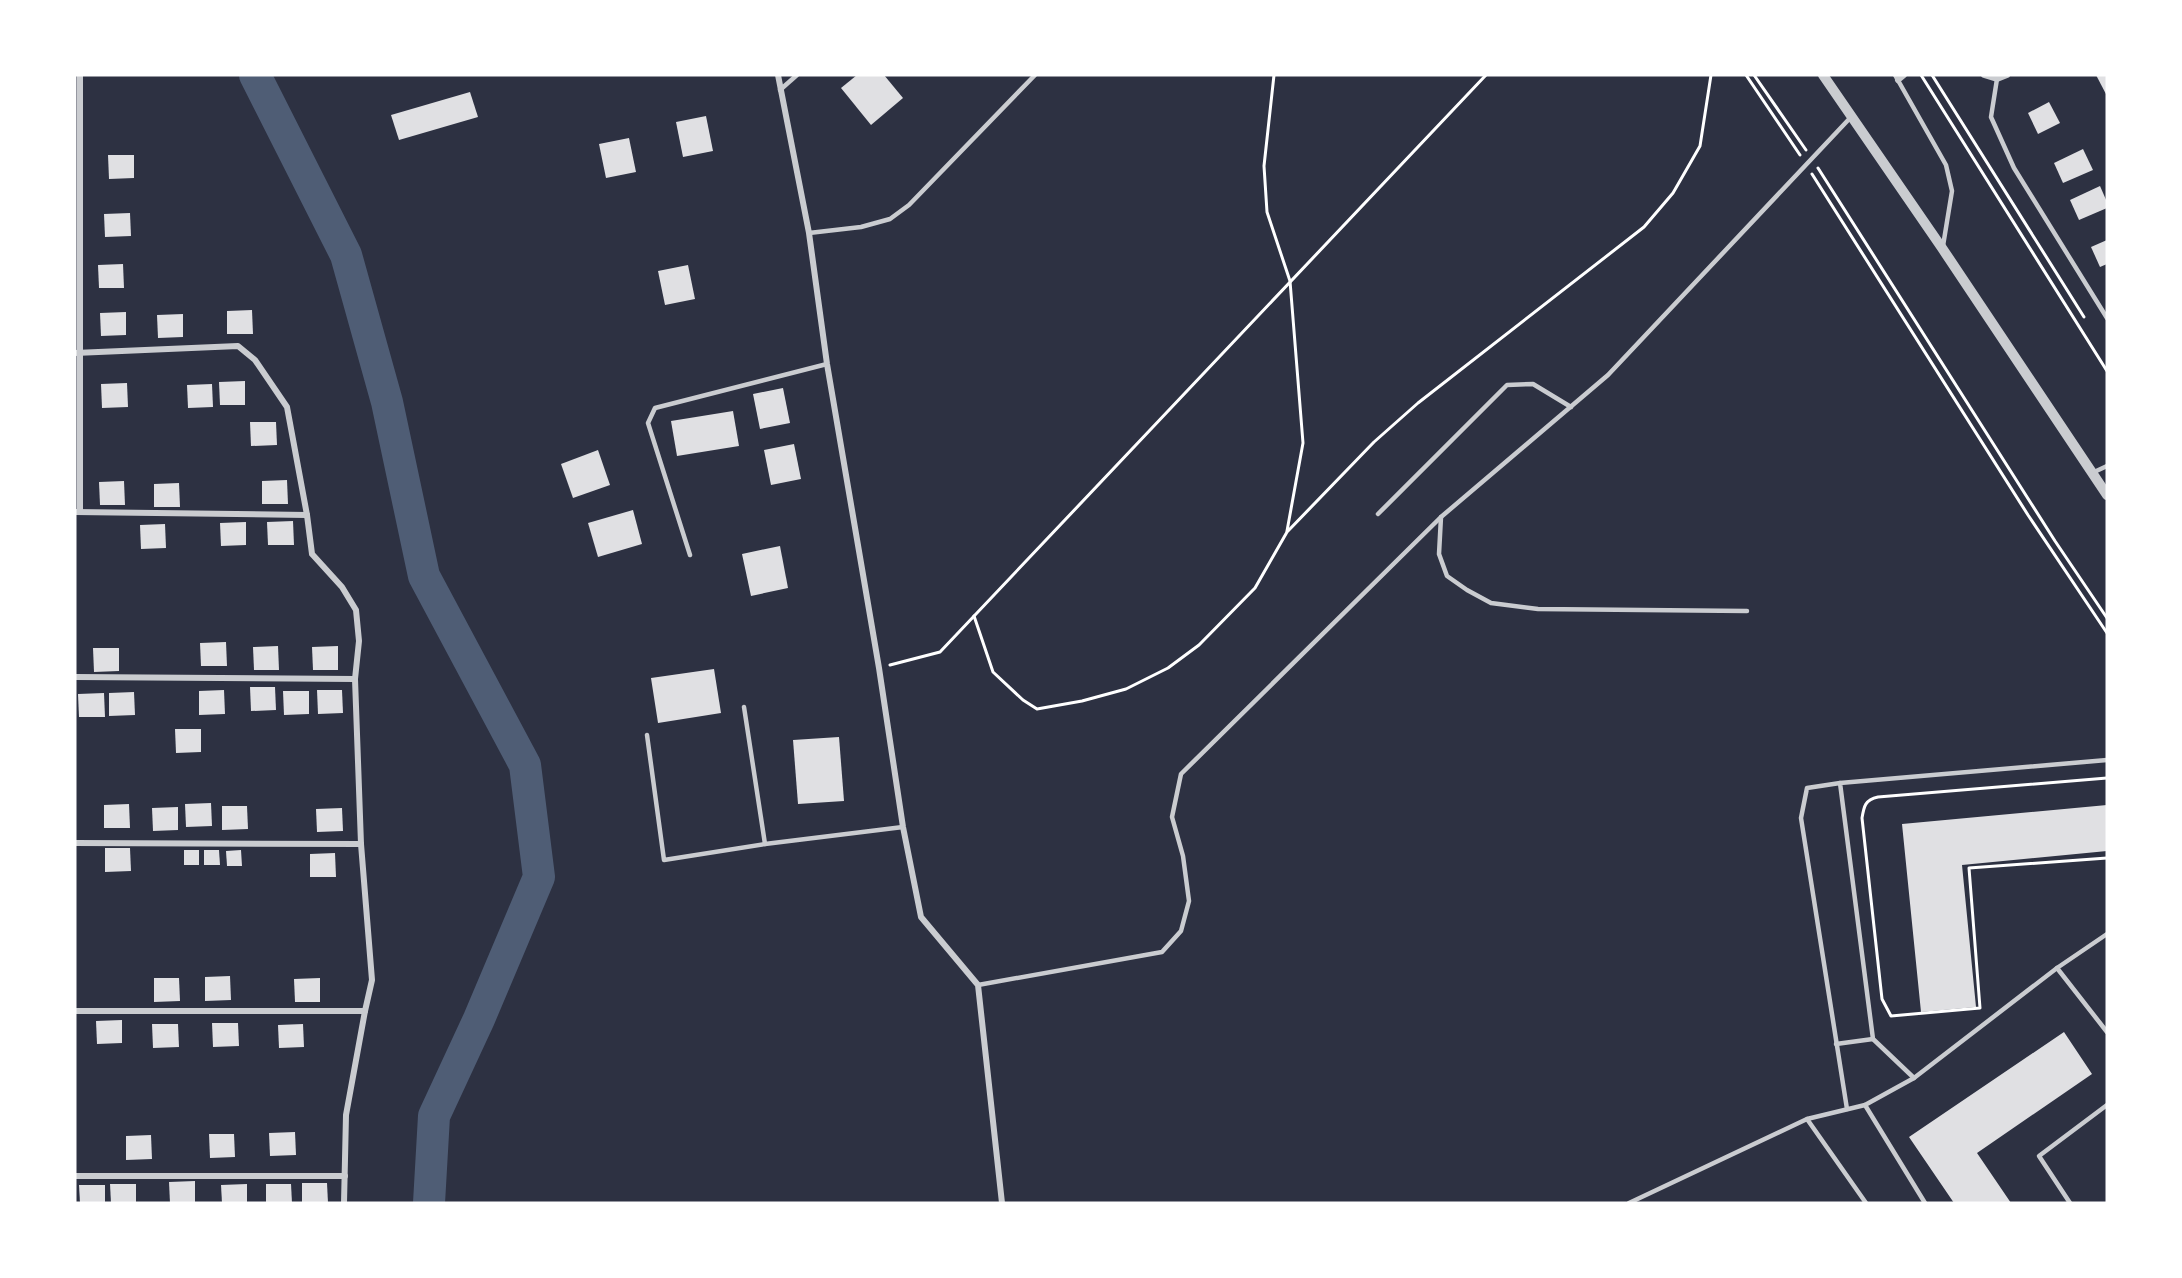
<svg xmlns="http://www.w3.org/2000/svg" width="2182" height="1278" viewBox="0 0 2182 1278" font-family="'Times New Roman',serif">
	<rect width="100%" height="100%" fill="#2d3142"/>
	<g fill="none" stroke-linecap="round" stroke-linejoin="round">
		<path stroke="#4f5d75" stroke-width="32" d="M255,75L346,255L387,402L424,576L525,765L539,877L479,1019L434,1116L429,1203"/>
	</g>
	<g fill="#e0e0e3">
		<path d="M857,75H884L903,98L871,125L841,88Z"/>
		<path d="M2096,75H2107V96Z"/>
		<path d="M470,92L478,117L399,140L391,115Z"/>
		<path d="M2049,102L2060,123L2038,134L2028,113Z"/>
		<path d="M706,116L713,151L683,157L676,122Z"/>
		<path d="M629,138L636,172L606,178L599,144Z"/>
		<path d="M2083,149L2093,170L2063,183L2054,163Z"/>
		<path d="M108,155H134V178L109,179Z"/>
		<path d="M2100,186L2107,202V208L2079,220L2070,200Z"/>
		<path d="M130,213L131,236L105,237L104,214Z"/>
		<path d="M2107,240V264L2100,267L2091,247Z"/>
		<path d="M123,264L124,288H99L98,265Z"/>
		<path d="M688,265L695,299L665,305L658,271Z"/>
		<path d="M252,310L253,334H227V311Z"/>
		<path d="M126,312V335L101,336L100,313Z"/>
		<path d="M183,314V337L158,338L157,315Z"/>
		<path d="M245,381V405H220L219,382Z"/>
		<path d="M127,383L128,407L102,408L101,384Z"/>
		<path d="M212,384L213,407L188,408L187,385Z"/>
		<path d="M783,388L790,423L760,429L753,394Z"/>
		<path d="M733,411L739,446L677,456L671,421Z"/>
		<path d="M250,422H276L277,445L251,446Z"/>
		<path d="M794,444L801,479L771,485L764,450Z"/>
		<path d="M598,450L610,485L573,498L561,464Z"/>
		<path d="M287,480L288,504H262V481Z"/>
		<path d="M124,481L125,505H100L99,482Z"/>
		<path d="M179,483L180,507H154V484Z"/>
		<path d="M633,510L642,544L598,557L588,523Z"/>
		<path d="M293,521L294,545H268L267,522Z"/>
		<path d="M246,522V545L221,546L220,523Z"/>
		<path d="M165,524L166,548L141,549L140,525Z"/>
		<path d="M780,546L788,588L751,596L742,554Z"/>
		<path d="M226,642L227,666H201L200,643Z"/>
		<path d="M278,646L279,670H254L253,647Z"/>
		<path d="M338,646V670H313L312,647Z"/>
		<path d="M93,648H119V671L94,672Z"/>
		<path d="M714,669L721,713L658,723L651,678Z"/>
		<path d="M250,687H275L276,710L251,711Z"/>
		<path d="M224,690L225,714L199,715V691Z"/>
		<path d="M317,690H342L343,713L318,714Z"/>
		<path d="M283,691H309V714L284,715Z"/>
		<path d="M134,692L135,715L109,716V693Z"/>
		<path d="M104,693L105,717H79L78,694Z"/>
		<path d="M175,729H201V752L176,753Z"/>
		<path d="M839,737L844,801L798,804L793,740Z"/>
		<path d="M211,803L212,826L186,827L185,804Z"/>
		<path d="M129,804L130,828H104V805Z"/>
		<path d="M2107,805V851L1962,865L1976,1007L1921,1012L1902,824Z"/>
		<path d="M222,806H247L248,829L222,830Z"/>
		<path d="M178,807V830L153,831L152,808Z"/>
		<path d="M342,808L343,831L317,832L316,809Z"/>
		<path d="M105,848H130L131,871L105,872Z"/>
		<rect x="184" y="850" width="15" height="15"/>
		<path d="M204,850H219L220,865H204Z"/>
		<path d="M241,850L242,866H227L226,851Z"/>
		<path d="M335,853L336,877H310V854Z"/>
		<path d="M230,976L231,1000L205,1001V977Z"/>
		<path d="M154,978H179L180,1001L154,1002Z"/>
		<path d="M320,978V1002H295L294,979Z"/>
		<path d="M122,1020V1043L97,1044L96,1021Z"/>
		<path d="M212,1023H238L239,1046L213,1047Z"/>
		<path d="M152,1024H178L179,1047L153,1048Z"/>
		<path d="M303,1024L304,1047L279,1048L278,1025Z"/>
		<path d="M2064,1032L2092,1074L1977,1153L2011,1203H1954L1909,1137Z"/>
		<path d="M295,1132L296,1155L270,1156L269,1133Z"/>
		<path d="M209,1134H234L235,1157L210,1158Z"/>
		<path d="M151,1135L152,1159L126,1160V1136Z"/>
		<path d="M195,1181V1203H170L169,1182Z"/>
		<path d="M302,1183H327L328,1203H302Z"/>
		<path d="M110,1184H136V1203H111Z"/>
		<path d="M247,1184V1203H222L221,1185Z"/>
		<path d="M266,1184H291L292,1203H266Z"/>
		<path d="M79,1185H105V1203H80Z"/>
	</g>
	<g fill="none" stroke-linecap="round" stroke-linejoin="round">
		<g stroke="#fff" stroke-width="3">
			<path d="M1274,75L1264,166L1267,212L1290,281L1303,443L1287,531"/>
			<path d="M1746,75L1800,155"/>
			<path d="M1754,75L1806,150"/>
			<path d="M1921,75L2107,371"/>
			<path d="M1932,75L2084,317"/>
			<path d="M1818,168L2055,541L2107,618"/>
			<path d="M1812,174L2028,515L2107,633"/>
			<path d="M974,616L993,672L1023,700L1037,709L1082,701L1126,689L1168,668L1199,645L1255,588L1287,532L1374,442L1418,403L1644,227L1673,193L1700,146L1711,75"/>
			<path d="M890,665L940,652L1486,75"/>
			<path d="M2107,778L1878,797C1865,800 1864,806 1862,818L1882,999L1891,1016L1980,1008L1969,868L2107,858"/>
		</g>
		<g stroke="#caccd0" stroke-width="4.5">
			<path d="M1895,75L1946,165L1952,191L1943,246"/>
			<path d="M1997,79L1991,117L2014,168L2107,318"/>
			<path d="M780,90L797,75"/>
			<path d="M809,233L861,227L890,219L909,205L1035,75"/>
			<path d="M2092,473L2107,466"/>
			<path d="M1378,514L1507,385L1533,384L1571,407"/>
			<path d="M1441,517L1439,554L1447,576L1467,590L1491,603L1538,609L1747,611"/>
			<path d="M690,555L648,423L655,408L827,364"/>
			<path d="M744,707L765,844"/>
			<path d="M647,735L664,860L765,844L903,827"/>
			<path d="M1840,783L1807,788L1801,818L1847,1109"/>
			<path d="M2057,968L2107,1032"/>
			<path d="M978,985L1162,952L1181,931L1189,901L1183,856L1172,817L1181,774L1441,517L1608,375L1851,117"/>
			<path d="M1836,1044L1873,1039"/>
			<path d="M1914,1078L1873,1039L1840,783L2107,760"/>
			<path d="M1807,1119L1866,1203"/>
			<path d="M1629,1203L1807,1119L1865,1105"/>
			<path d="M1925,1203L1865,1105L1914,1078L2057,968L2107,934"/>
			<path d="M2070,1203L2039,1156L2107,1105"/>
		</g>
		<g stroke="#caccd0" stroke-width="6">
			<path d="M778,75L809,233L827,364L879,668L903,827L921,917L978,985L1002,1203"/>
			<path d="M1984,75L1997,79L2007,75"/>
			<path d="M1898,80L1904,75"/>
			<path d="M75,353L238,346L255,360L287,407L307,515L312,554L342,587L356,610L359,641L355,679L361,844L372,980L365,1011L346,1115L344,1203"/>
			<path d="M75,512L307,515"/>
			<path d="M80,512V75"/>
			<path d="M75,677L355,679"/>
			<path d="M75,843L361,844"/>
			<path d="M75,1011H365"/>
			<path d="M75,1176H345"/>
		</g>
		<path stroke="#caccd0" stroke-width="10" d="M1823,75L1942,248L2107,495"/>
	</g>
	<rect width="2182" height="1278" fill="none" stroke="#ffffff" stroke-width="153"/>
</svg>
